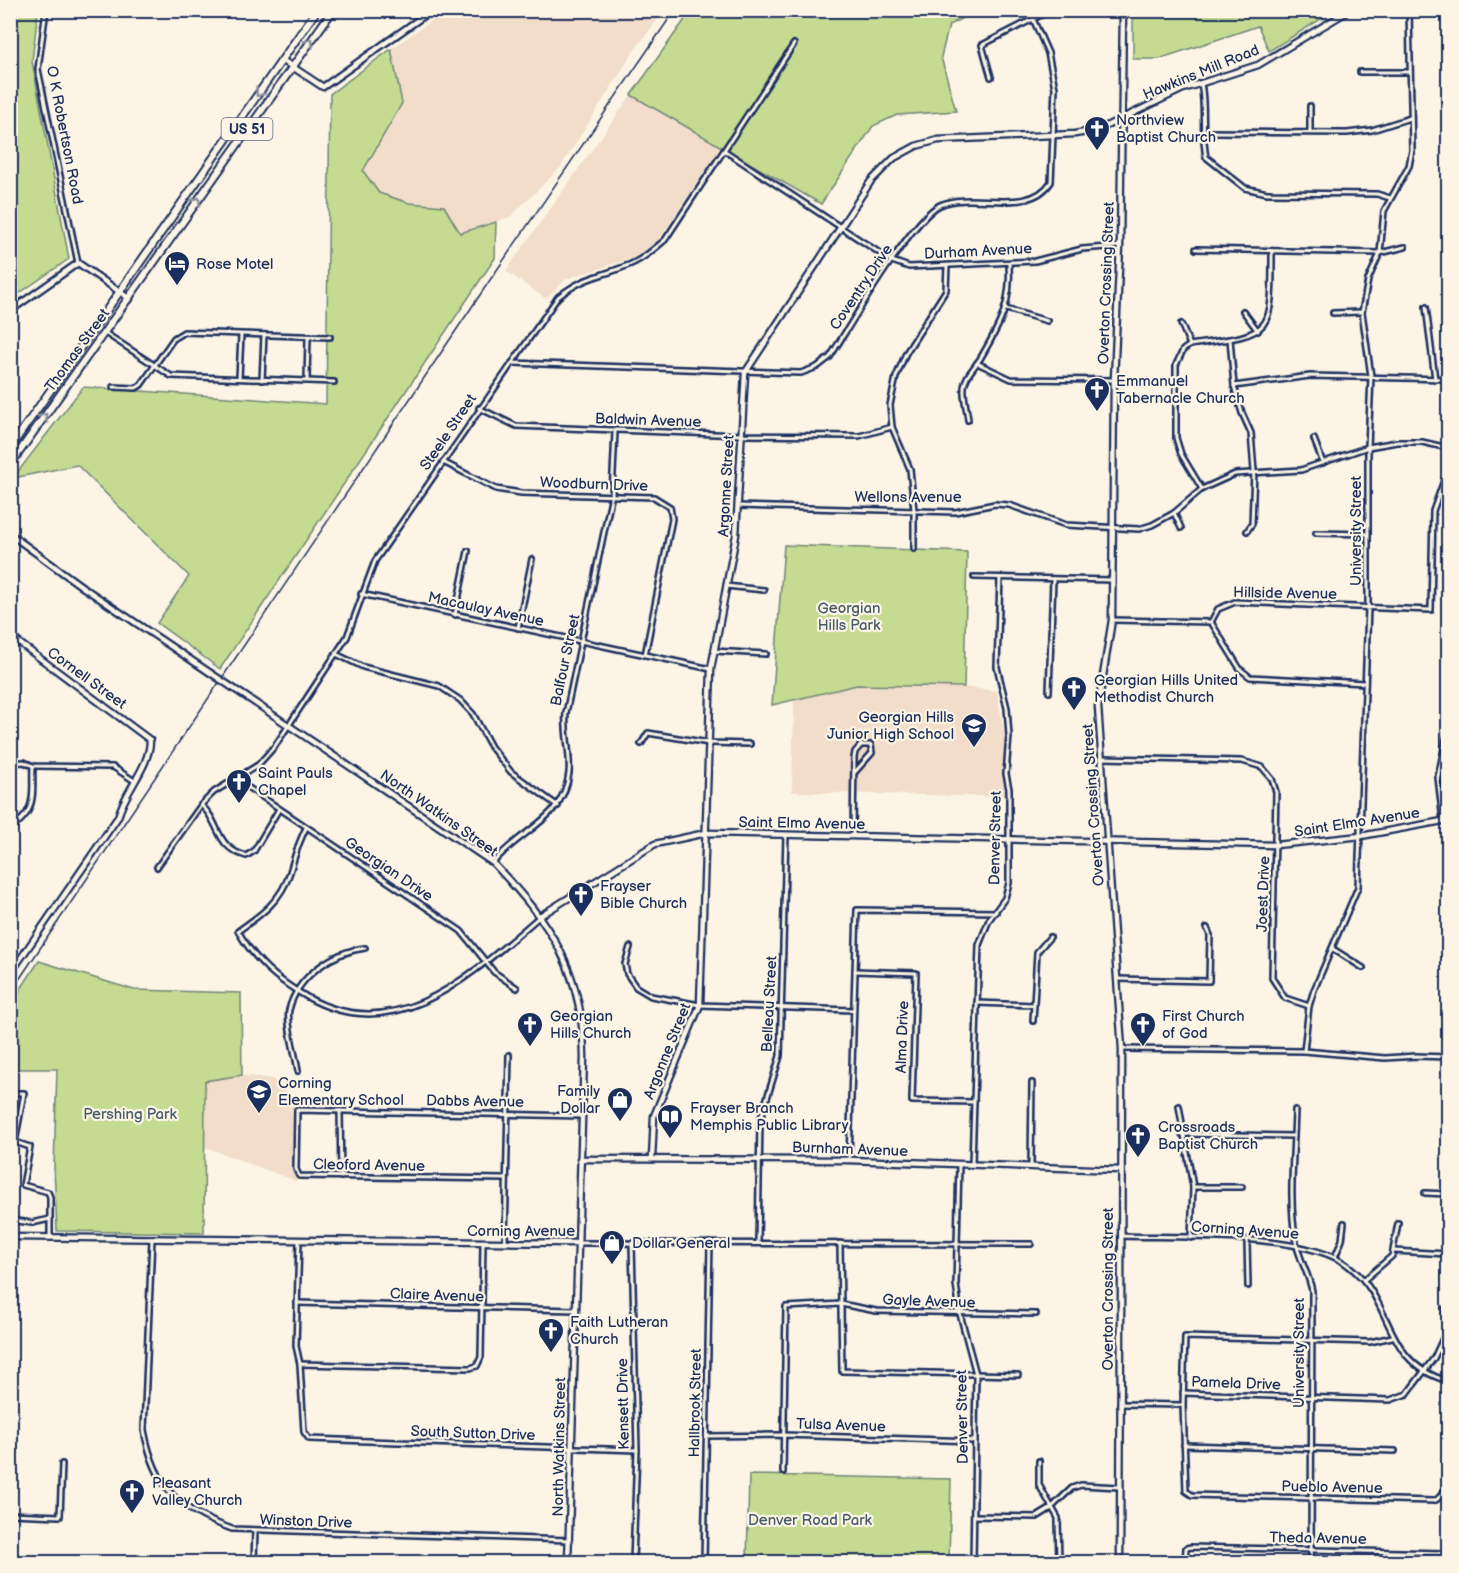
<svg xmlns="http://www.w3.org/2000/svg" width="1459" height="1573" viewBox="0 0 1459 1573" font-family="'Balsamiq Sans',sans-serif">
	<rect width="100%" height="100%" fill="#fcf5e5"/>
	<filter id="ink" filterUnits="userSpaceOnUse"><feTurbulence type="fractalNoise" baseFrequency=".0167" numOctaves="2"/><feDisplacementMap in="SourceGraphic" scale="12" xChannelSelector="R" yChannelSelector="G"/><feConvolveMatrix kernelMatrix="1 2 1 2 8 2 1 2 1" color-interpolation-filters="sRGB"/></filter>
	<g filter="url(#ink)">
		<g fill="#f1ddca">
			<path d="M445,11H664L634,51L560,168L510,217L460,233L444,206L409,203L379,193L363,171L401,103L391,49Z"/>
			<path d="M631,95L722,147L657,242L636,257L566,279L546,299L506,271Z"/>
			<path d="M857,685L964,687L997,691L1005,740V797L792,792L794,700Z"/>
			<path d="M242,1075L272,1079L300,1104L296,1181L205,1147V1081Z"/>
		</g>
		<g fill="#c4db91" stroke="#708578" stroke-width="1.5">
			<path d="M11,10L38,11L32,61L69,259L11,299Z"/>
			<path d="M691,11H976L949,25L941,57L956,111L897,115L873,126L821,204L631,95Z"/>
			<path d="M1133,11V10L1334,11L1269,51L1258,26L1159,59H1133Z"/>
			<path d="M391,49L402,103L363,171L379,193L409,203L444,206L460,233L496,222L495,258L220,669L157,623L189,576L77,465L13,478L83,387L326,404L330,94Z"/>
			<path d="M784,545L967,552L964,687L857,685L772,705Z"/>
			<path d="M39,961L134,990L241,993L242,1075L205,1081L204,1233L57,1231L54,1168L57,1069H11V1004Z"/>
			<path d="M749,1475L951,1479L949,1562H747Z"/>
		</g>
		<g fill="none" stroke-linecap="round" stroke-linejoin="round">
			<defs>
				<g id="street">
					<path d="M46,10L38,69L78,263"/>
					<path d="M1360,72H1410"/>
					<path d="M991,77L982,45L1051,10"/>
					<path d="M1201,83C1206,108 1201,133 1206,157L1245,188L1267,193L1377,194L1390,198"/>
					<path d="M1310,106V132"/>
					<path d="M1204,132L1347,133L1372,130L1410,118"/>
					<path d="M725,151L892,261L909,267L1035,261L1082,249L1120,246"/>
					<path d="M1196,249L1380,253L1405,247"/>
					<path d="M1426,307L1435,379"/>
					<path d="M1006,309L1047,321"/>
					<path d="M1243,311L1258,331"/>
					<path d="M1333,313L1361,312"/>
					<path d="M1181,324L1190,345"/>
					<path d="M105,333L171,376L334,382"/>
					<path d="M1230,339L1234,386L1242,413L1251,433L1254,471L1252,524L1247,531"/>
					<path d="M512,363L801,373L817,367L830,357C849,327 913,217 940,205C974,190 1028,217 1051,182L1055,88L1048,53L1033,19"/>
					<path d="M977,363L1011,379L1114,380"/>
					<path d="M239,378L241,335"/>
					<path d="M262,380L264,335"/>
					<path d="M307,380L308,337"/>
					<path d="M1234,386L1310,376L1448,379"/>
					<path d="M113,387L136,388L141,385L174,338L184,332L330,337"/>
					<path d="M479,408L516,426L740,435L859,436L892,427"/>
					<path d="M968,420C967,410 963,397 964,387C965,376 974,368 980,359C1000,325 1012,304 1009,263"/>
					<path d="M1314,439L1323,463"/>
					<path d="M443,462L496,489L521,493L654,497L670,507L672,519L645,655"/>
					<path d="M1202,489L1181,454L1176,438V365L1183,350L1190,345C1273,333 1272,337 1272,252"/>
					<path d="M739,506L955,512L995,504L1009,505L1066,525L1139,529L1152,525L1174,513L1202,489L1235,474L1301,470L1368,447L1397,442H1422L1448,448"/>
					<path d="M1174,513L1181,528"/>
					<path d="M1316,533L1368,534"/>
					<path d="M914,549V510L910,469L892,427L890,405L896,377L906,353L946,290L947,266"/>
					<path d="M974,577L1112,580"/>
					<path d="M726,586L764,590"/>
					<path d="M361,594L711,669"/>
					<path d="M455,615L468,551"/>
					<path d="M1112,620L1211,622L1218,609L1235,602L1431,610L1433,511L1448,469"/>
					<path d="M1211,622L1240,669L1250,677L1365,683"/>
					<path d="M518,628L532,559"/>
					<path d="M714,651L766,654"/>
					<path d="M336,654L363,667L439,686L460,700L473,714L491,747L511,772L558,806"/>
					<path d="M1049,692L1053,579"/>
					<path d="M641,744L648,733L709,743L750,744"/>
					<path d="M1101,758L1242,761L1262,767L1272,779L1276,792L1272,978L1285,998L1309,1006"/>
					<path d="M10,763L24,762L33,766L113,767L133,780"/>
					<path d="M237,780L461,931L494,972L517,988"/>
					<path d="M201,805C221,822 214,847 246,856L254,851L279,809"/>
					<path d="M1443,821L1438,777L1448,730"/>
					<path d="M306,828C298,843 295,856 290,872C282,900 261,915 238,931C255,961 277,980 307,997C398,1048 472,974 539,917"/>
					<path d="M10,834C13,824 23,821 28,811C35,798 32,781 33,766"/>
					<path d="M853,835L854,758L855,752L861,745H871L872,753L854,773"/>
					<path d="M493,863C519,830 564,820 569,773C571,754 564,733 566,713L612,494L615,432"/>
					<path d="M157,867L201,805L214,792L258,765L275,746L347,637L375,561L558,297C585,276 597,278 626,266C641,261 653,250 665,240L794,44"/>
					<path d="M630,947L625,964L627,974L636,987L651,996L700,1005L853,1010"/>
					<path d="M1333,949L1363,968"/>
					<path d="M855,971L916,973L912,1101L974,1102"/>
					<path d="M1117,979L1209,981L1210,935L1207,928"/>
					<path d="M977,1003L1034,1005"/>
					<path d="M1033,1021L1037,952L1050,937"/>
					<path d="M1122,1049L1304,1051L1385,1058L1416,1056L1448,1057"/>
					<path d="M1304,1051L1309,1006L1314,990L1358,887L1368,608V447L1371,376L1362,312L1368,280L1380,253L1384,211L1409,166L1412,150L1409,10"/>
					<path d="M298,1071C296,1056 286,1023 289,1010C297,977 332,952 365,948"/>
					<path d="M10,1093H24L15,1142L30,1147L23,1185L48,1192L50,1197V1238"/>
					<path d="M1179,1106L1193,1187L1191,1238"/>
					<path d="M1295,1110C1294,1153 1288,1200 1296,1242C1299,1259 1309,1274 1312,1291L1311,1562"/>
					<path d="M340,1111L341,1177"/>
					<path d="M1182,1134L1294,1136"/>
					<path d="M849,1160L857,910L996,912"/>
					<path d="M972,1164L979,945L989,920L1005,898L1009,883V789L1006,774L1009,736L1007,708L997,667L1000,578"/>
					<path d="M959,1165L956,1284L960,1314L976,1374L973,1562"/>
					<path d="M1031,1167L1032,1083"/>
					<path d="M505,1179L299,1176L296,1169L297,1110L581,1116"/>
					<path d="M1193,1187H1242"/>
					<path d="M1425,1193L1448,1194"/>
					<path d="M10,1220L32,1223L50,1219"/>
					<path d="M1121,1236C1178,1238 1308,1232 1350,1267C1395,1302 1382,1363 1448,1381"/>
					<path d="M152,1239L144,1430C155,1488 178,1510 232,1529L569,1540"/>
					<path d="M299,1241L296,1346L300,1364L304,1432L309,1439L637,1450"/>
					<path d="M1247,1241L1248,1286"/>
					<path d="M505,1242L509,1055"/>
					<path d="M577,1243L1031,1244"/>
					<path d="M758,1243L760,1121L780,1056L786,835"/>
					<path d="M840,1243L842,1371L1018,1375"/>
					<path d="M632,1244L637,1450L633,1562"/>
					<path d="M1394,1251L1448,1254"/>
					<path d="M1335,1257L1342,1240L1344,1223"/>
					<path d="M1364,1280L1392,1256L1398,1223"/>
					<path d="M297,1303L575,1310"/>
					<path d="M1392,1337L1370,1342L1185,1337L1183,1405L1186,1491L1192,1495L1434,1501C1448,1495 1446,1475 1448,1461"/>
					<path d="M300,1364L470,1368L477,1366L481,1357L483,1244"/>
					<path d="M1183,1393L1390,1400L1407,1394L1434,1358L1446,1332L1445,1309"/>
					<path d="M1120,1404L1183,1405"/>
					<path d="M707,1436L783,1435L975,1441"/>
					<path d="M1184,1445L1395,1451"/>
					<path d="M1039,1461V1485L1058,1518L1059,1562"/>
					<path d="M783,1472L786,1307L841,1304L876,1311L1036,1314"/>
					<path d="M10,1514L60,1516L62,1464"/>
					<path d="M974,1516L1037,1517L1050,1509L1072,1488L1081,1485L1119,1487"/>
					<path d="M254,1562L255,1531"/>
					<path d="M704,1562L710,1243"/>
					<path d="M1185,1562L1186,1548L1191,1547L1443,1553L1448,1558"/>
				</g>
				<g id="secondary">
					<path d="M282,60L323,87L432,10"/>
					<path d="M10,311L78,263L130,299"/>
					<path d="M10,534L84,588L209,672"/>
					<path d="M10,636L150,740C150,767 125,790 118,817L10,974"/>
					<path d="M230,686L493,863C551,924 583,970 584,1057L568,1562"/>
					<path d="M540,916L655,844L706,833L1276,845L1361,836L1448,820"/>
					<path d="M580,1159L849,1160L1120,1170"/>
					<path d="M652,1159L654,1116L700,1005L711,669L736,535L745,373L871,181L894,158L916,146L938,140L1075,134L1098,130L1183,89L1258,65L1350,10"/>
					<path d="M10,1237L577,1243"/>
					<path d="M1120,1562L1122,1049L1098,707L1112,620L1114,380L1120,246L1123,10"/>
				</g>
				<g id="highway">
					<path d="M10,448L317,10"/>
					<path d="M10,465L333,10"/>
				</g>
			</defs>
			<use href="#street" stroke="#1b2f5e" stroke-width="8"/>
			<use href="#secondary" stroke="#1b2f5e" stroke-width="9"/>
			<use href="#highway" stroke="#1b2f5e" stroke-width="10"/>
			<use href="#street" stroke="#fcf5e5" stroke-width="3"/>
			<use href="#secondary" stroke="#fcf5e5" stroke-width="4.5"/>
			<use href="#highway" stroke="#fcf5e5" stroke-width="6"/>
			<path stroke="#1b2f5e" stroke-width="1.5" d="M10,993L488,283L675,10"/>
			<defs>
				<path id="secondary-bridge" d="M209,672L230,686"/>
			</defs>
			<use href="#secondary-bridge" stroke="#1b2f5e" stroke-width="9" stroke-linecap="butt"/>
			<use href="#secondary-bridge" stroke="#fcf5e5" stroke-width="4.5"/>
		</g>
		<defs><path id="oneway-chevron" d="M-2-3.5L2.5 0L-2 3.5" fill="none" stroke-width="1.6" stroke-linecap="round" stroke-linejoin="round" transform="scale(1.5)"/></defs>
		<g stroke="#8c92a2">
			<use href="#oneway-chevron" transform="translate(310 42) rotate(-54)"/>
			<use href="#oneway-chevron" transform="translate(259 93) rotate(125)"/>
			<use href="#oneway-chevron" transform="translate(197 201) rotate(-55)"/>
			<use href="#oneway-chevron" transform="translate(44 417) rotate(-55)"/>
		</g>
	</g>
	<defs>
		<symbol id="church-pin" viewBox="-11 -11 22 30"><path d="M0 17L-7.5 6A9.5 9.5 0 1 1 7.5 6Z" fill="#1b2f5e" stroke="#fcf5e5"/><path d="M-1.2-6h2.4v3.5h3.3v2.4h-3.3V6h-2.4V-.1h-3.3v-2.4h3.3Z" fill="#fff"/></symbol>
		<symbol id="hotel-pin" viewBox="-11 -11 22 30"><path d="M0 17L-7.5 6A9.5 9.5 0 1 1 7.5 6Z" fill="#1b2f5e" stroke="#fcf5e5"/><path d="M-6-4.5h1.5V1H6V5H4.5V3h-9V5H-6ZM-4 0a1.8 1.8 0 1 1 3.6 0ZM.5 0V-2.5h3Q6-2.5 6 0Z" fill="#fff"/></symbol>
		<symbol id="school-pin" viewBox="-11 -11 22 30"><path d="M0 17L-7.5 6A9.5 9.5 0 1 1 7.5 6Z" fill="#1b2f5e" stroke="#fcf5e5"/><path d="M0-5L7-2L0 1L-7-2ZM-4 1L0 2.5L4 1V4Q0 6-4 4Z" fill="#fff"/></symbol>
		<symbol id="shop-pin" viewBox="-11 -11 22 30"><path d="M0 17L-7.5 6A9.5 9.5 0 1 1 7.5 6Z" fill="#1b2f5e" stroke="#fcf5e5"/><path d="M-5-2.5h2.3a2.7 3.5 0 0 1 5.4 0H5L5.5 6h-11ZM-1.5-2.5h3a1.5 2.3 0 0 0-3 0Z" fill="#fff"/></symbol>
		<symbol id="library-pin" viewBox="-11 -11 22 30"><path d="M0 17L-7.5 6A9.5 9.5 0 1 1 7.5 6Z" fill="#1b2f5e" stroke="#fcf5e5"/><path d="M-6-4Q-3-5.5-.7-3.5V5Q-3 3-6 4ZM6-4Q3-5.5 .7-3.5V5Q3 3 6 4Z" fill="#fff"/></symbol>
	</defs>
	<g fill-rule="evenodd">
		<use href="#church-pin" x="1082" y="114" width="30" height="40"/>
		<use href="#hotel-pin" x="162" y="249" width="30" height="40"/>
		<use href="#church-pin" x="1082" y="375" width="30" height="40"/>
		<use href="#church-pin" x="1059" y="674" width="30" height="40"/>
		<use href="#school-pin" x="959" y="711" width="30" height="40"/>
		<use href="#church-pin" x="224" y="767" width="30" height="40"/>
		<use href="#church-pin" x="566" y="880" width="30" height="40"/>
		<use href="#church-pin" x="515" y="1010" width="30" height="40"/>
		<use href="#church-pin" x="1128" y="1010" width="30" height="40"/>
		<use href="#school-pin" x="244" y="1077" width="30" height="40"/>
		<use href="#shop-pin" x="605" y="1085" width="30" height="40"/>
		<use href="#library-pin" x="655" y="1102" width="30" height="40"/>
		<use href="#church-pin" x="1123" y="1121" width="30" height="40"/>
		<use href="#shop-pin" x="597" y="1228" width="30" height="40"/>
		<use href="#church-pin" x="536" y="1316" width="30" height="40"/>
		<use href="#church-pin" x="117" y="1477" width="30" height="40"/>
	</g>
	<g text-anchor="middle" stroke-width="4.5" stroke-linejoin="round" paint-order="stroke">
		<rect fill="#fcf5e5" stroke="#5e6a86" stroke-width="1.5" x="221.5" y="118" width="51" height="22" rx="4.5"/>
		<g font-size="14" font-weight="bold" fill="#1b2f5e">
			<text x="247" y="134">US 51</text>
		</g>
		<g font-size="15" fill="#1b2f5e" stroke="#fcf5e5">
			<text transform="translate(1201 72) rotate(-22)" y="5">Hawkins Mill Road</text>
			<text transform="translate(65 135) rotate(79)" y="5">O K Robertson Road</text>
			<text transform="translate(978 251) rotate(-3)" y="5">Durham Avenue</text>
			<text transform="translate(1106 283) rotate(-88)" y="5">Overton Crossing Street</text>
			<text transform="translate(861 287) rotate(-56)" y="5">Coventry Drive</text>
			<text transform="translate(77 350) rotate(-54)" y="5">Thomas Street</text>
			<text transform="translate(648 420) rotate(2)" y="5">Baldwin Avenue</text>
			<text transform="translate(448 432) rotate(-56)" y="5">Steele Street</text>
			<text transform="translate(594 484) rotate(2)" y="5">Woodburn Drive</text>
			<text transform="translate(726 486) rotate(-87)" y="5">Argonne Street</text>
			<text x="908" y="502">Wellons Avenue</text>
			<text transform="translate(1356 531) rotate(-90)" y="5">University Street</text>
			<text transform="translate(1285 593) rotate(1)" y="5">Hillside Avenue</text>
			<text transform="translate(486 609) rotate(12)" y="5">Macaulay Avenue</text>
			<text transform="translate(565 660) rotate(-78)" y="5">Balfour Street</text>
			<text transform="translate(87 678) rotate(36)" y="5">Cornell Street</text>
			<text transform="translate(1093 805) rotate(-94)" y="5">Overton Crossing Street</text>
			<text transform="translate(439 813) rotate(35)" y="5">North Watkins Street</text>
			<text transform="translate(1357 822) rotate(-9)" y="5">Saint Elmo Avenue</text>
			<text transform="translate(802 823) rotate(1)" y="5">Saint Elmo Avenue</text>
			<text transform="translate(995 838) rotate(-89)" y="5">Denver Street</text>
			<text transform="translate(389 869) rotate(34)" y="5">Georgian Drive</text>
			<text transform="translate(1263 894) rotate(-88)" y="5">Joest Drive</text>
			<text transform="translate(769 1004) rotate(-87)" y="5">Belleau Street</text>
			<text transform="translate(902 1037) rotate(-88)" y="5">Alma Drive</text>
			<text transform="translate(667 1051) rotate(-68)" y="5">Argonne Street</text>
			<text transform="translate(475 1101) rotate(1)" y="5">Dabbs Avenue</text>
			<text transform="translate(850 1149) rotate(2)" y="5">Burnham Avenue</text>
			<text transform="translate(369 1165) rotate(1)" y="5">Cleoford Avenue</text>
			<text transform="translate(1245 1230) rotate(4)" y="5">Corning Avenue</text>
			<text x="521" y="1236">Corning Avenue</text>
			<text transform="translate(1108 1289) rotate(-90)" y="5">Overton Crossing Street</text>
			<text transform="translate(437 1295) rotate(2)" y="5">Claire Avenue</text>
			<text transform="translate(929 1301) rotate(2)" y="5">Gayle Avenue</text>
			<text transform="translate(1299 1353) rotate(-90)" y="5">University Street</text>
			<text transform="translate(1236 1383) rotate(2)" y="5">Pamela Drive</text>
			<text transform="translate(695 1403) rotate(-89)" y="5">Hallbrook Street</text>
			<text transform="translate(623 1404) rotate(-91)" y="5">Kensett Drive</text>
			<text transform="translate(962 1417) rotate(-91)" y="5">Denver Street</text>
			<text transform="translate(841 1425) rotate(2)" y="5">Tulsa Avenue</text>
			<text transform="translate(473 1433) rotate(2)" y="5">South Sutton Drive</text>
			<text transform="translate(559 1447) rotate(-89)" y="5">North Watkins Street</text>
			<text transform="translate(1332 1487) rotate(1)" y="5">Pueblo Avenue</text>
			<text transform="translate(306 1521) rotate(2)" y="5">Winston Drive</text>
			<text transform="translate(1318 1538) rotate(1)" y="5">Theda Avenue</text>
		</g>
		<g font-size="15" fill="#1b2f5e" stroke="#fcf5e5" text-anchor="start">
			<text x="1116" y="125">Northview<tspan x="1116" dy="17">Baptist Church</tspan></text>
			<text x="196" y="269">Rose Motel</text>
			<text x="1116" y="386">Emmanuel<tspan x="1116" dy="17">Tabernacle Church</tspan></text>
			<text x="1094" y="685">Georgian Hills United<tspan x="1094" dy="17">Methodist Church</tspan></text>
			<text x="954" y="722" text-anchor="end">Georgian Hills<tspan x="954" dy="17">Junior High School</tspan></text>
			<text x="258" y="778">Saint Pauls<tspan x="258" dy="17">Chapel</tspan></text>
			<text x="600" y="891">Frayser<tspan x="600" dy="17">Bible Church</tspan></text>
			<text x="550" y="1021">Georgian<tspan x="550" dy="17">Hills Church</tspan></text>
			<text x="1162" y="1021">First Church<tspan x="1162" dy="17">of God</tspan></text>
			<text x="278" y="1088">Corning<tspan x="278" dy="17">Elementary School</tspan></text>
			<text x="600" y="1096" text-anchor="end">Family<tspan x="600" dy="17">Dollar</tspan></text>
			<text x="690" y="1113">Frayser Branch<tspan x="690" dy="17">Memphis Public Library</tspan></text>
			<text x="1158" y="1132">Crossroads<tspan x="1158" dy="17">Baptist Church</tspan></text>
			<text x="632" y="1248">Dollar General</text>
			<text x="570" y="1327">Faith Lutheran<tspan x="570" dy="17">Church</tspan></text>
			<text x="152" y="1488">Pleasant<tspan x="152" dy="17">Valley Church</tspan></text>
		</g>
		<g font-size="15" fill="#455a6b" stroke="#fcf5e5">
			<text x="849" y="613">Georgian<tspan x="849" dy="17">Hills Park</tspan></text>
			<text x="130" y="1119">Pershing Park</text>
			<text x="810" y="1525">Denver Road Park</text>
		</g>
	</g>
	<rect width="1459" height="1573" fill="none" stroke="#fcf5e5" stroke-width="36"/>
	<rect x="18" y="18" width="1423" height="1537" fill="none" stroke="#1b2f5e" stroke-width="2" filter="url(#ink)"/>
</svg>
